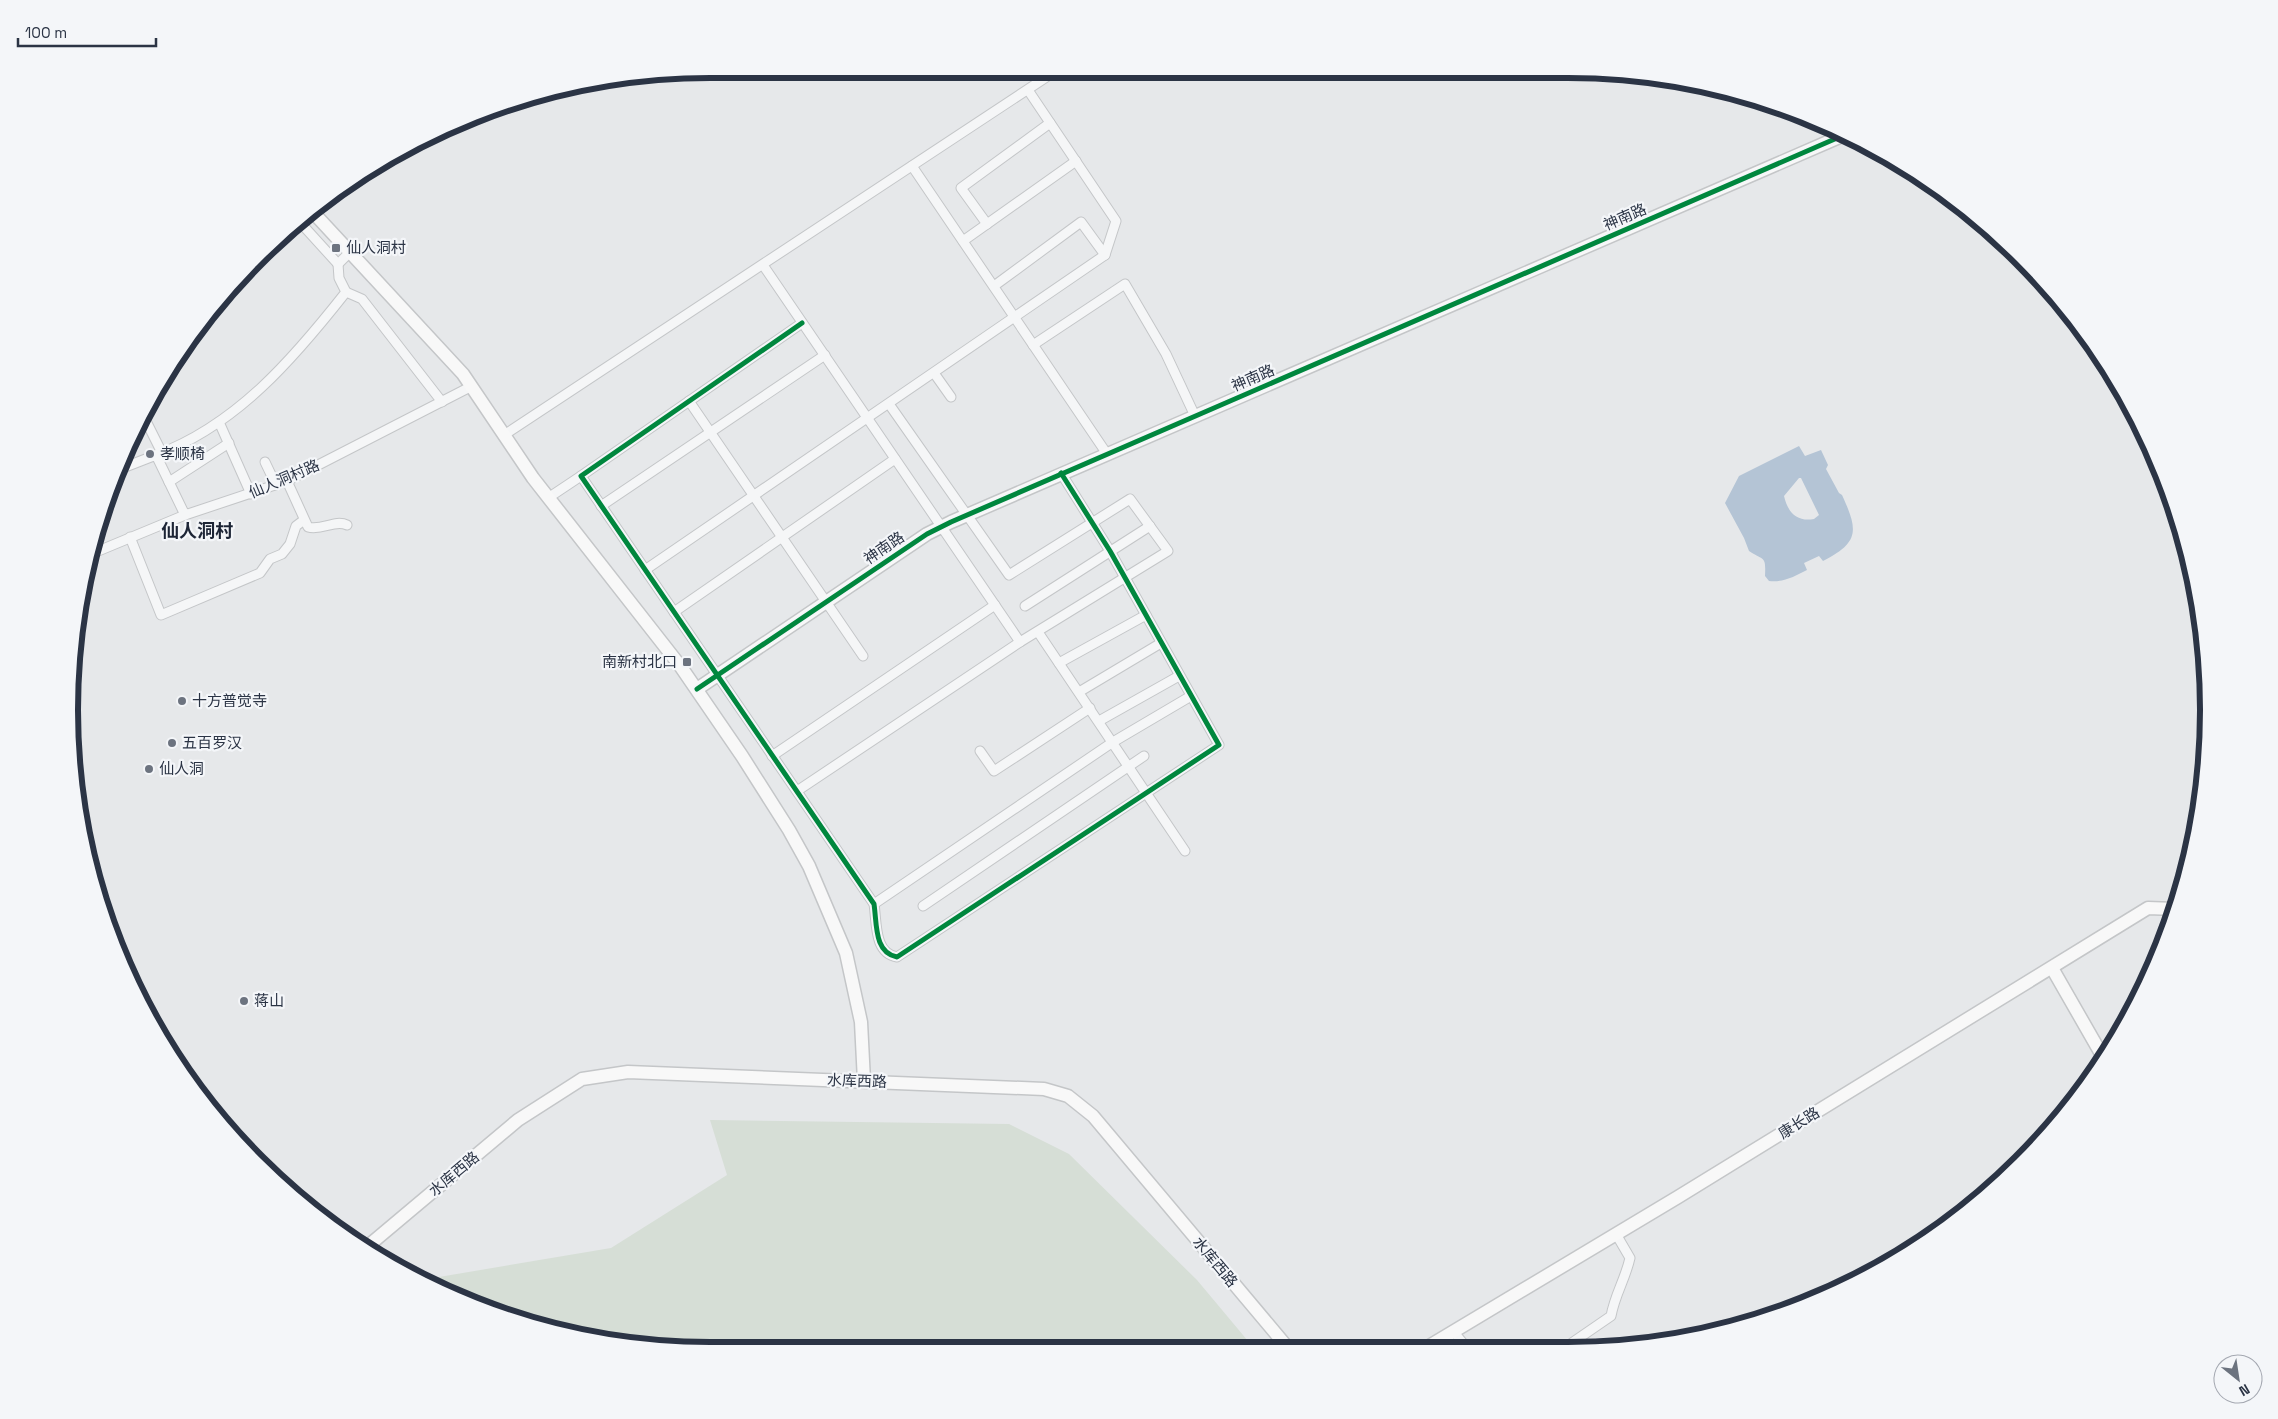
<svg xmlns="http://www.w3.org/2000/svg" width="2278" height="1419" viewBox="0 0 2278 1419" font-family="'Space Grotesk','Noto Sans SC',sans-serif">
	<rect width="100%" height="100%" fill="#e6e8ea"/>
	<path fill="#d6ded6" d="M710,1120L1009,1124L1069,1154L1197,1280L1253,1347L626,1345L465,1302L431,1282L433,1278L611,1248L727,1175Z"/>
	<path fill="#b4c4d5" fill-rule="evenodd" d="M1799,446L1805,456L1821,450L1828,465L1826,469L1839,493L1842,495C1858,530 1860,542 1823,561L1819,556L1804,563L1807,570C1795,576 1783,583 1769,581L1765,576C1766,555 1764,561 1749,551L1744,538L1725,503L1739,476ZM1799,478H1801L1819,515L1814,519C1797,522 1788,513 1784,496Z"/>
	<g fill="none" stroke-linecap="round" stroke-linejoin="round">
		<defs>
			<g id="street">
				<path d="M912,166L1107,454"/>
				<path d="M298,220L338,264L350,252"/>
				<path d="M987,224L961,188L1050,123"/>
				<path d="M963,241L1076,161"/>
				<path d="M763,265L1020,642"/>
				<path d="M994,286L1081,222L1105,255"/>
				<path d="M346,292L362,299L442,402"/>
				<path d="M802,323L581,476L874,904C877,924 874,953 897,957L1219,745L1110,551L1061,473"/>
				<path d="M1033,345L1125,284L1166,354L1195,416"/>
				<path d="M934,373L951,397"/>
				<path d="M689,401L863,656"/>
				<path d="M145,419L162,453"/>
				<path d="M219,422L251,494"/>
				<path d="M504,435L1051,74"/>
				<path d="M156,455C237,425 294,358 346,292L339,278L338,264"/>
				<path d="M265,462L276,485"/>
				<path d="M120,469L156,455L185,515L287,481L472,386"/>
				<path d="M287,481L308,527C322,531 335,519 347,525"/>
				<path d="M169,482L229,443"/>
				<path d="M548,498L581,476"/>
				<path d="M601,506L825,355"/>
				<path d="M130,537L161,615L260,573L270,559L282,554L290,544L296,526L304,520"/>
				<path d="M91,554L185,515"/>
				<path d="M645,570L1105,255L1116,221L1028,90"/>
				<path d="M1025,606L1150,526"/>
				<path d="M674,612L895,459"/>
				<path d="M1038,632L1185,851"/>
				<path d="M1059,663L1146,615"/>
				<path d="M1079,692L1161,643"/>
				<path d="M1099,721L1179,676"/>
				<path d="M980,751L994,771L1090,708"/>
				<path d="M772,756L995,605"/>
				<path d="M797,791L1020,642L1168,551L1130,499L1009,575L889,404"/>
				<path d="M874,904L1113,742L1191,696"/>
				<path d="M923,906L1144,756"/>
				<path d="M1453,1331L1467,1348"/>
				<path d="M1563,1349L1611,1316C1615,1294 1625,1280 1630,1258L1616,1234"/>
			</g>
			<g id="secondary">
				<path d="M310,209L463,374L533,478L681,667L742,756L789,830L809,866L846,953L861,1022L864,1081"/>
				<path d="M697,689L927,534L951,522L1844,135"/>
				<path d="M2052,968L2103,1057"/>
				<path d="M368,1246L518,1120L582,1079L628,1072L1044,1089L1068,1096L1093,1116L1288,1348"/>
				<path d="M1426,1348L1678,1197L2148,908L2175,909"/>
			</g>
		</defs>
		<use href="#street" stroke="#c4c6c8" stroke-width="11"/>
		<use href="#secondary" stroke="#c4c6c8" stroke-width="15"/>
		<use href="#street" stroke="#f5f6f7" stroke-width="9"/>
		<use href="#secondary" stroke="#f8f8f8" stroke-width="12"/>
		<defs>
			<g id="cycleway">
				<path d="M802,323L581,476L874,904C877,924 874,953 897,957L1219,745L1110,551L1061,473"/>
				<path d="M697,689L927,534L951,522L1844,135"/>
			</g>
		</defs>
		<use href="#cycleway" stroke="#f4f6f9" stroke-width="8"/>
		<use href="#cycleway" stroke="#00873e" stroke-width="5"/>
	</g>
	<g fill="#6c737f" stroke="#f4f6f9" stroke-width="2">
		<rect x="331" y="243" width="10" height="10" rx="2.5"/>
		<circle cx="150" cy="454" r="5"/>
		<rect x="682" y="657" width="10" height="10" rx="2.5"/>
		<circle cx="182" cy="701" r="5"/>
		<circle cx="172" cy="743" r="5"/>
		<circle cx="149" cy="769" r="5"/>
		<circle cx="244" cy="1001" r="5"/>
	</g>
	<g text-anchor="middle" stroke-width="4.5" stroke-linejoin="round" paint-order="stroke">
		<g font-size="15" fill="#2b3445" stroke="#f4f6f9">
			<text transform="translate(1625 217) rotate(-23)" y="5">神南路</text>
			<text transform="translate(1253 378) rotate(-23)" y="5">神南路</text>
			<text transform="translate(284 479) rotate(-23)" y="5">仙人洞村路</text>
			<text transform="translate(884 548) rotate(-34)" y="5">神南路</text>
			<text transform="translate(857 1081) rotate(2)" y="5">水库西路</text>
			<text transform="translate(1799 1123) rotate(-32)" y="5">康长路</text>
			<text transform="translate(454 1174) rotate(-40)" y="5">水库西路</text>
			<text transform="translate(1215 1262) rotate(50)" y="5">水库西路</text>
		</g>
		<g font-size="15" fill="#2b3445" stroke="#f4f6f9" text-anchor="start">
			<text x="346" y="253">仙人洞村</text>
			<text x="160" y="459">孝顺椅</text>
			<text x="677" y="667" text-anchor="end">南新村北口</text>
			<text x="192" y="706">十方普觉寺</text>
			<text x="182" y="748">五百罗汉</text>
			<text x="159" y="774">仙人洞</text>
			<text x="254" y="1006">蒋山</text>
		</g>
		<g font-size="18" font-weight="bold" fill="#1d2536" stroke="#f4f6f9">
			<text x="197" y="537">仙人洞村</text>
		</g>
	</g>
	<path d="M0 0H2278V1419H0ZM710 78H1568A632 632 0 0 1 2200 710V710A632 632 0 0 1 1568 1342H710A632 632 0 0 1 78 710V710A632 632 0 0 1 710 78Z" fill="#f4f6f9" fill-rule="evenodd"/>
	<path fill="none" stroke="#2b3445" stroke-width="6" d="M710 78H1568A632 632 0 0 1 2200 710V710A632 632 0 0 1 1568 1342H710A632 632 0 0 1 78 710V710A632 632 0 0 1 710 78Z"/>
	<g transform="translate(2238 1379) rotate(150)"><circle r="24" fill="#f4f6f9" stroke="#a4a8b1"/>
	<path d="M0-4L9 19L0 12L-9 19Z" fill="#6c737f"/>
	<text y="-8" font-size="14" font-weight="bold" text-anchor="middle" fill="#2b3445">N</text>
	</g>
	<path d="M18 38v8h138v-8" fill="none" stroke="#2b3445" stroke-width="2.5"/>
	<text x="25" y="38" font-size="15" fill="#2b3445" stroke="#f4f6f9" stroke-width="4" paint-order="stroke">100 m</text>
</svg>
